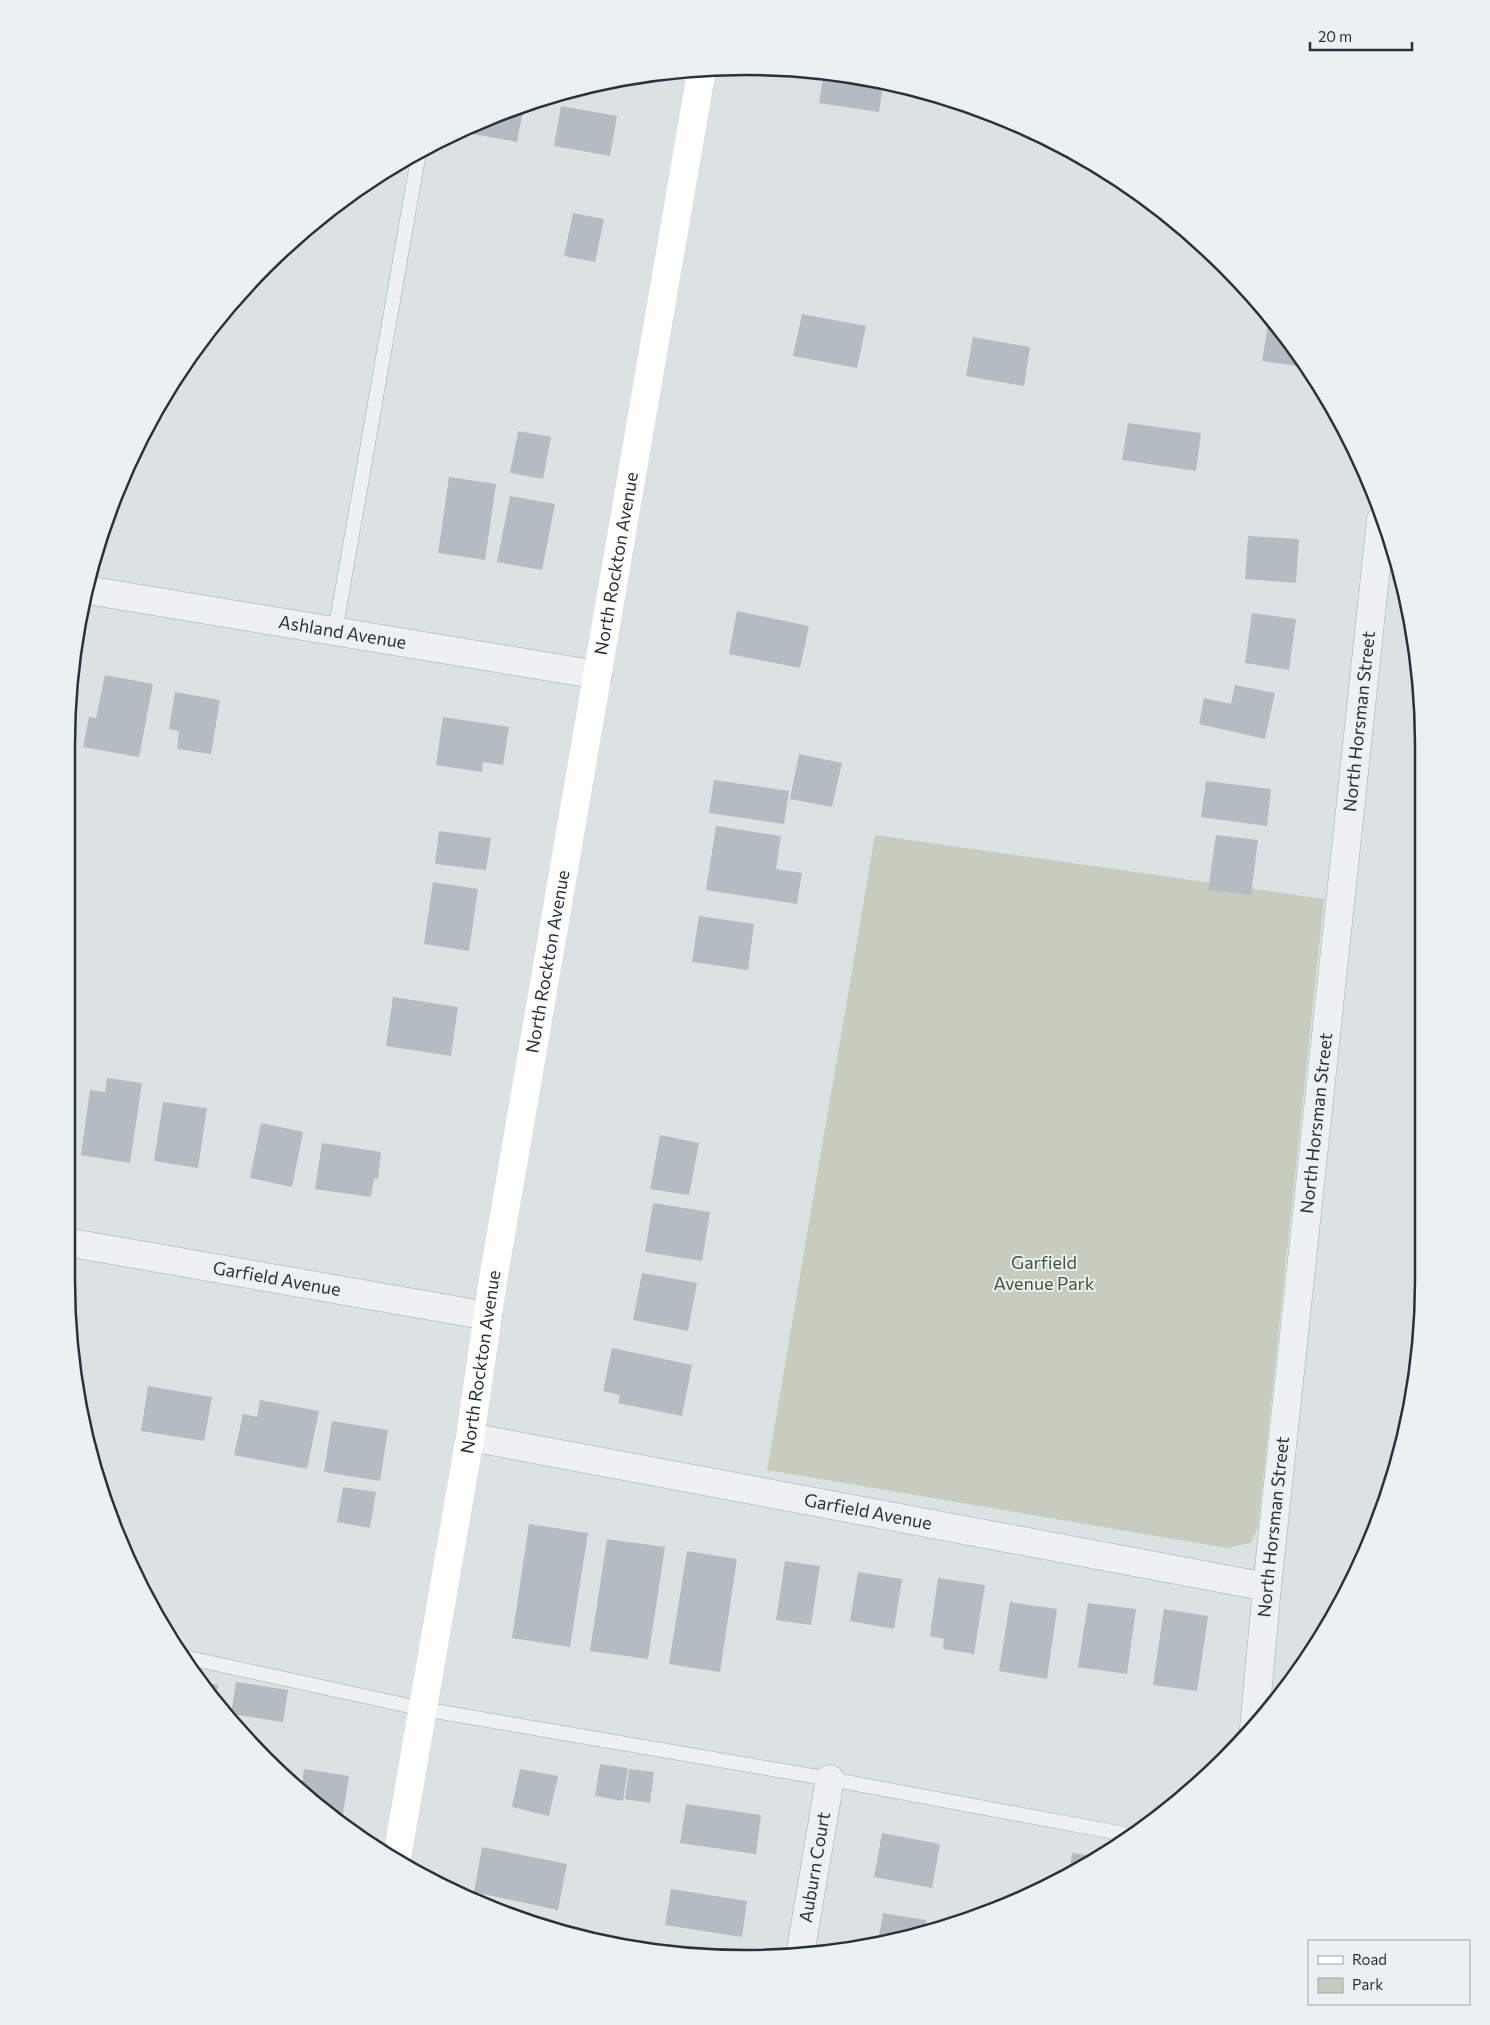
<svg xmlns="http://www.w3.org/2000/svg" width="1490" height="2025" viewBox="0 0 1490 2025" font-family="Commissioner,sans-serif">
	<rect width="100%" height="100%" fill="#dce2e4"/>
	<path fill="#c6cdbe" d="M875,835L1324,899L1258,1527L1251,1543L1227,1548L767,1470Z"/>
	<g fill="#b4bcc1">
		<path d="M824,72L883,84L879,112L819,103Z"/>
		<path d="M524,106L517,142L473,134L474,125Z"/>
		<path d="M561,106L617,116L610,156L554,146Z"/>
		<path d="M573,213L604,219L595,262L564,256Z"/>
		<path d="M802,314L866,326L857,368L793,356Z"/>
		<path d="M1268,326L1280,328L1283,332L1304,367L1262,361Z"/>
		<path d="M973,337L1030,347L1024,386L966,376Z"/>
		<path d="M1128,423L1201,433L1196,471L1122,460Z"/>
		<path d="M518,431L551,437L543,479L510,473Z"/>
		<path d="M449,477L496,484L485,560L438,553Z"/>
		<path d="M510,496L555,504L542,570L497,562Z"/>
		<path d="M1248,536L1299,539L1296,583L1245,579Z"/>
		<path d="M737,611L809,626L800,668L729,654Z"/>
		<path d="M1252,613L1296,619L1289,670L1245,663Z"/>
		<path d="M105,675L153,684L139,757L83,747L89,717L96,718Z"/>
		<path d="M1235,685L1275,693L1265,739L1199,724L1204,698L1231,704Z"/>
		<path d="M175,692L220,700L211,754L177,749L179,731L169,729Z"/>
		<path d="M443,717L509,727L503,765L483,762L482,772L436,765Z"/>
		<path d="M799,754L842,763L832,807L790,799Z"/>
		<path d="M714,780L789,791L784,824L709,813Z"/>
		<path d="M1206,781L1271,789L1267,826L1201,817Z"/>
		<path d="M716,826L781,836L776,869L802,873L797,904L706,890Z"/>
		<path d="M439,831L491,838L486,870L435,864Z"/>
		<path d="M1216,835L1258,840L1251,895L1208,890Z"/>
		<path d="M433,882L478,889L469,951L424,944Z"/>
		<path d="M699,916L754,924L748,970L692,962Z"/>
		<path d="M393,997L458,1007L451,1056L386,1046Z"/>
		<path d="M107,1078L142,1083L130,1163L81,1155L90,1090L105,1092Z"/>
		<path d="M163,1102L207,1108L198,1168L154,1161Z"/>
		<path d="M261,1123L303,1132L292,1187L250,1178Z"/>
		<path d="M660,1135L699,1143L689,1195L650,1189Z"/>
		<path d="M322,1143L381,1152L378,1179L374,1178L371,1197L315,1189Z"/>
		<path d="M653,1203L710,1212L702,1261L645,1252Z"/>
		<path d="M642,1273L697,1283L688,1331L633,1320Z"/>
		<path d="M612,1348L692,1365L682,1416L618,1403L620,1395L603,1391Z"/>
		<path d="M148,1386L212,1397L204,1441L141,1431Z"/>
		<path d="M260,1400L319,1411L307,1469L234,1455L243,1414L257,1417Z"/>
		<path d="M332,1421L388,1430L380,1481L324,1472Z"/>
		<path d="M343,1487L376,1492L370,1528L337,1522Z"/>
		<path d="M529,1524L588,1533L570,1647L512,1638Z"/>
		<path d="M607,1539L665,1547L648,1659L590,1651Z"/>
		<path d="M687,1551L737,1559L720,1672L669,1664Z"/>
		<path d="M785,1561L820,1566L811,1625L776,1620Z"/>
		<path d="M858,1572L902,1579L894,1629L850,1621Z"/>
		<path d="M938,1578L985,1585L974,1654L943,1649L944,1639L930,1636Z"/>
		<path d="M1010,1602L1057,1609L1047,1679L999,1671Z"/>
		<path d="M1088,1603L1136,1609L1127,1674L1078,1667Z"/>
		<path d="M1164,1609L1208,1616L1197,1691L1153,1685Z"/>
		<path d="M203,1682L218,1685L216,1697Z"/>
		<path d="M236,1682L288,1690L283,1722L231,1714Z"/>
		<path d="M600,1764L628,1768L623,1801L595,1796Z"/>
		<path d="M304,1769L349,1776L342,1820L301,1792Z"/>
		<path d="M520,1769L558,1776L549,1816L512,1807Z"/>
		<path d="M629,1769L654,1772L650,1803L625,1799Z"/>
		<path d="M686,1804L761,1815L756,1854L680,1843Z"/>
		<path d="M882,1833L940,1844L932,1888L874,1877Z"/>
		<path d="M482,1847L567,1864L558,1910L474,1892Z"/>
		<path d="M1072,1853L1093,1856L1070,1870Z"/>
		<path d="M671,1889L747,1901L742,1937L665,1925Z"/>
		<path d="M883,1913L926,1920L925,1929L878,1941Z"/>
	</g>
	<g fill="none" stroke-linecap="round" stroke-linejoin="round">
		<defs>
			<g id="service">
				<path d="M335,632L419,152"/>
				<path d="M180,1656L423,1709L830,1779L1130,1835"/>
			</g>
			<g id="minor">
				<path id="s1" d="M87,590L598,675"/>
				<path id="s2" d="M66,1242L488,1316"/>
				<path id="s3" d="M470,1437L1267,1587"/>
				<path id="s4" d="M1254,1728L1267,1587L1381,520"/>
				<path id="s5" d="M800,1955L830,1779"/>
			</g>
		</defs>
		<use href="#service" stroke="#a2aaad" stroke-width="15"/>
		<use href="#minor" stroke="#a2aaad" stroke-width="29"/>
		<use href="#service" stroke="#eef1f3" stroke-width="14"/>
		<use href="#minor" stroke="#eef1f3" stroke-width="28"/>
		<path stroke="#fff" stroke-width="28" id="s6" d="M397,1857L470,1437L493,1280L702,68"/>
	</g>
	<g text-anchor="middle" stroke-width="4" stroke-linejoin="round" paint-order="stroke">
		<g font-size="18" fill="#283239" stroke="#ebf0f2">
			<text dy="6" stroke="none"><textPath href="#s6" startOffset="1312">North Rockton Avenue</textPath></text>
			<text dy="6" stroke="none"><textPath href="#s1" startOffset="259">Ashland Avenue</textPath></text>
			<text dy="6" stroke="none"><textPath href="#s4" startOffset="1012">North Horsman Street</textPath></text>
			<text dy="6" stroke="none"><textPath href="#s6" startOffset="908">North Rockton Avenue</textPath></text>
			<text dy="6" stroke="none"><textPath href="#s4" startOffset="608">North Horsman Street</textPath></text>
			<text dy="6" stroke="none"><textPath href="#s2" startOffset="214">Garfield Avenue</textPath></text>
			<text dy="6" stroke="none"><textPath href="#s6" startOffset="502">North Rockton Avenue</textPath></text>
			<text dy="6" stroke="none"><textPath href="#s3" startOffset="405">Garfield Avenue</textPath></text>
			<text dy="6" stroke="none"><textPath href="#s4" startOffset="202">North Horsman Street</textPath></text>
			<text dy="6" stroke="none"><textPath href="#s5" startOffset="89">Auburn Court</textPath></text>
		</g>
		<g font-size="18" fill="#435337" stroke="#ebf0f2">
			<text x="1044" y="1269">Garfield<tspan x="1044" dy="21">Avenue Park</tspan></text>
		</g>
	</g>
	<path d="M0 0H1490V2025H0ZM745 75H745A670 670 0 0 1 1415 745V1280A670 670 0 0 1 745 1950H745A670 670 0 0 1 75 1280V745A670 670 0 0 1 745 75Z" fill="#ebf0f2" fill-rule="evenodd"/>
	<path fill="none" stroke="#283239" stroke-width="2.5" d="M745 75H745A670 670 0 0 1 1415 745V1280A670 670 0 0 1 745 1950H745A670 670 0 0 1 75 1280V745A670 670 0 0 1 745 75Z"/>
	<rect x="1308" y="1940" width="162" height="65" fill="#ebf0f2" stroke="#9da4a8"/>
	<rect x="1318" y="1956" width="25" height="8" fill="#ffffff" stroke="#9da4a8"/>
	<text x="1352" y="1965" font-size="15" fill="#283239">Road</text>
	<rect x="1318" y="1978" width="25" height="15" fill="#c6cdbe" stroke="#9da4a8"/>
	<text x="1352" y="1990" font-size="15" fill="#283239">Park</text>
	<path d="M1310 42v8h102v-8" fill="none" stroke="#283239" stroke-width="2.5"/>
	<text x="1318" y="42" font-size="15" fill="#283239" stroke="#ebf0f2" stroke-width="4" paint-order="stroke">20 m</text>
</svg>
